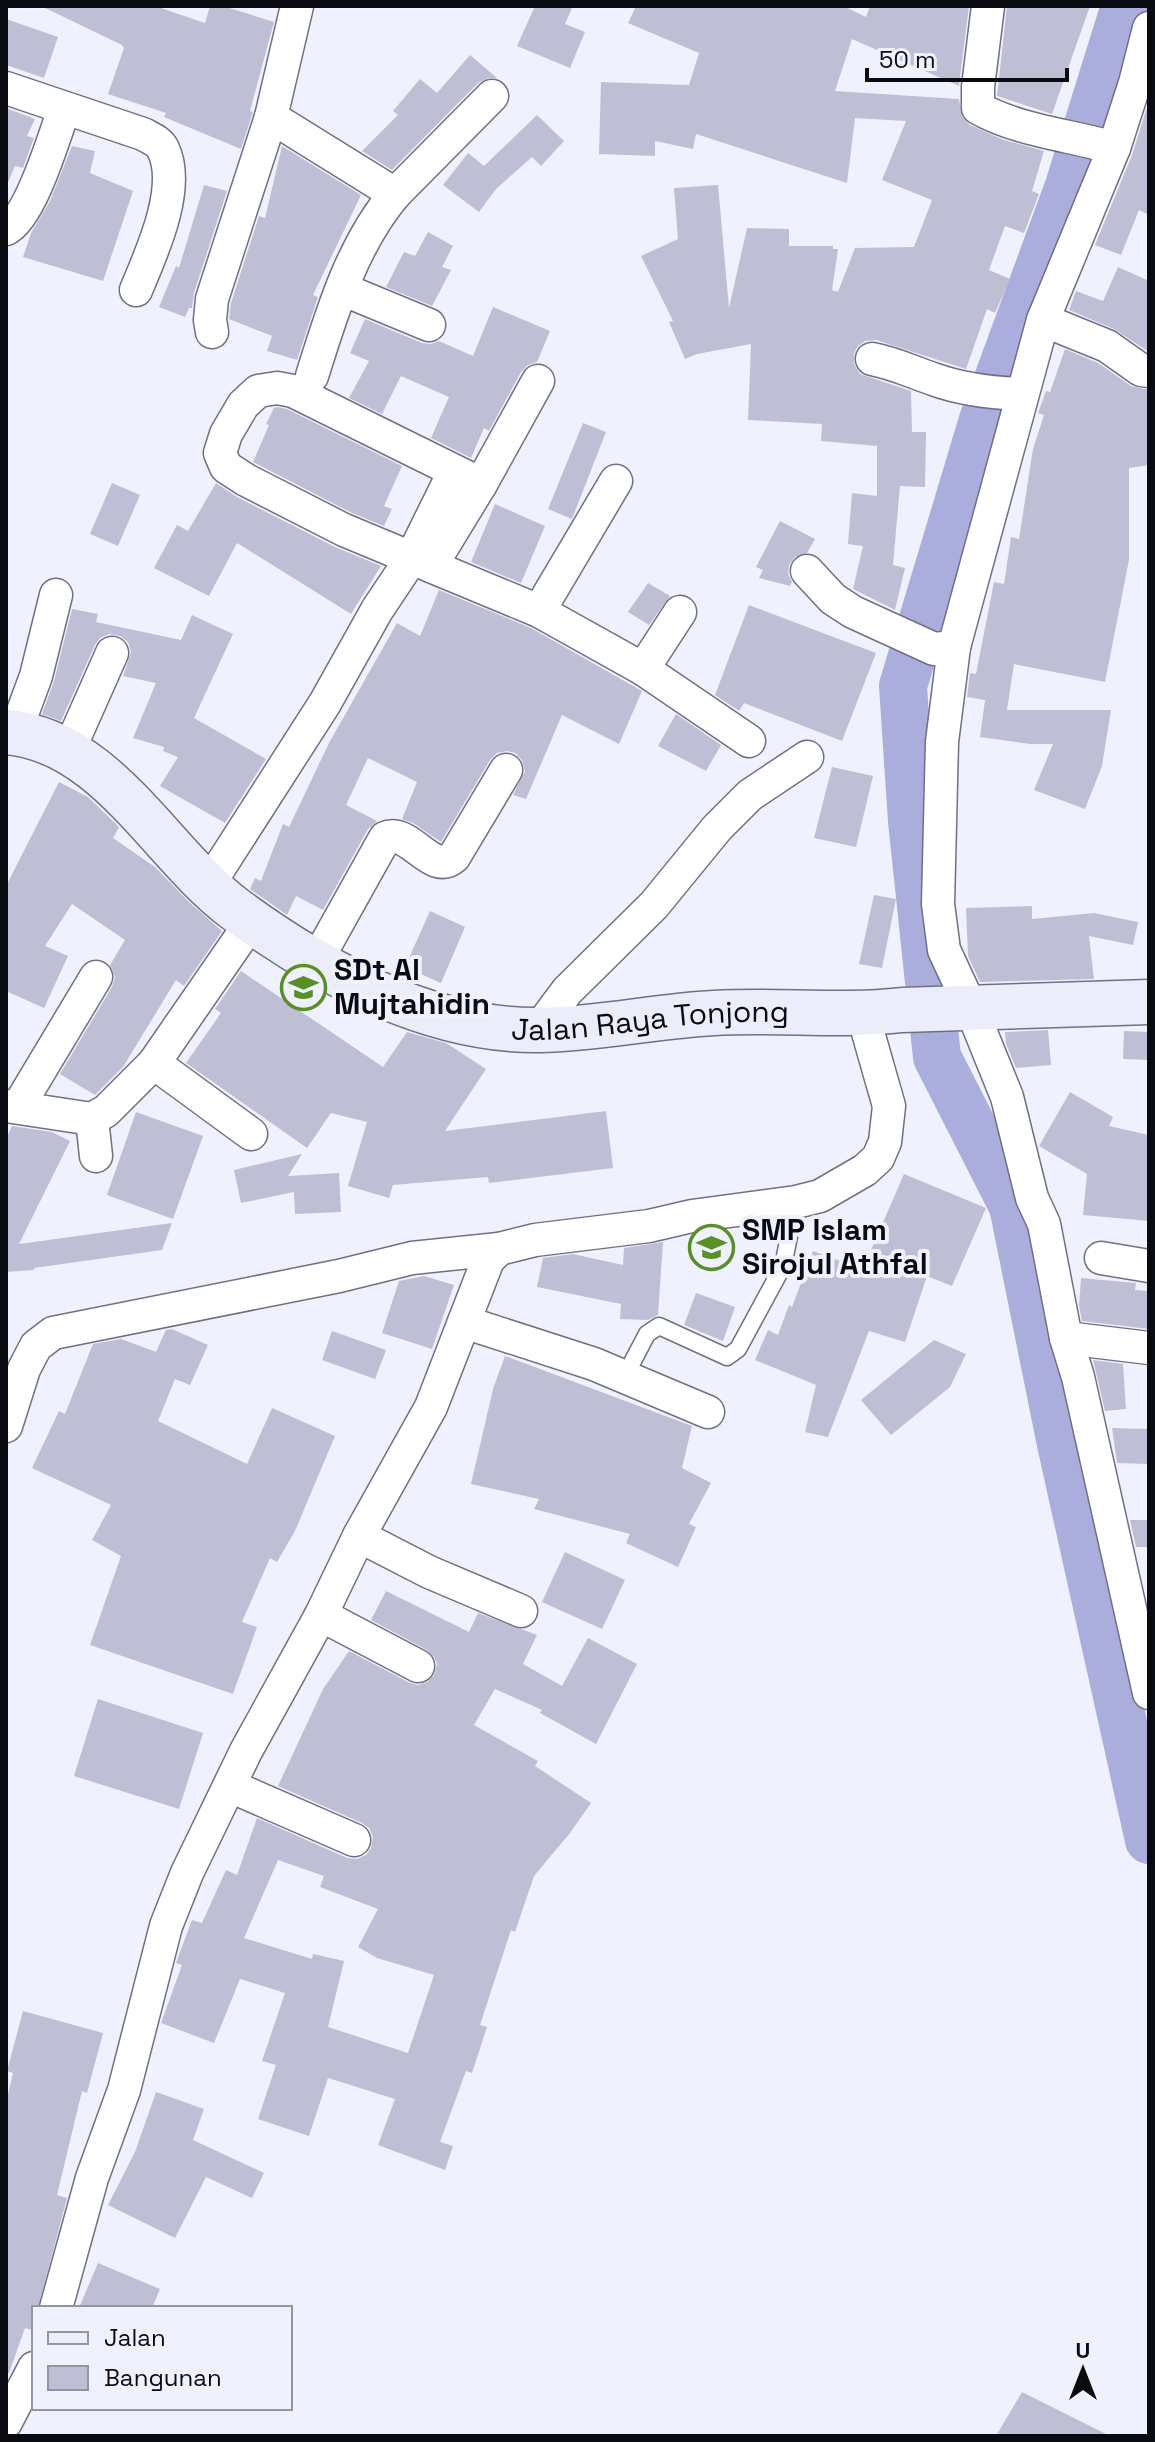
<svg xmlns="http://www.w3.org/2000/svg" width="1155" height="2442" viewBox="0 0 1155 2442" font-family="'Space Grotesk',sans-serif">
	<rect width="100%" height="100%" fill="#f0f1fe"/>
	<g fill="none" stroke-linecap="round" stroke-linejoin="round">
		<path stroke="#abaddd" stroke-width="48" d="M1125,6L1069,186L983,420L903,686L912,821L937,1057L1013,1206L1061,1444L1149,1840"/>
	</g>
	<g fill="#bebfd4" fill-rule="evenodd">
		<path d="M41,6H155L205,23L210,6H223L274,22L250,111L253,112L241,149L164,117L166,113L108,94L124,48L122,45Z"/>
		<path d="M535,6H573L565,24L585,32L570,68L517,46Z"/>
		<path d="M636,6H843L866,17L870,6H969L959,86L852,39L835,91L959,99L962,117L970,125L1004,140L1044,151L1032,191L1039,194L1024,233L1005,226L989,270L1010,279L995,313L987,309L966,369L876,340L865,341L857,347L854,354V364L860,374L911,391L912,432H926L925,487L900,486L893,565L905,568L895,610L853,589L863,546L848,544L852,493L877,496V446L821,441L822,424L748,420L751,344L697,354L685,359L669,322L673,321L641,256L678,239L674,188L718,185L729,308L747,228L789,229V246H833V249H838L832,290L838,292L855,248L914,247L932,200L882,180L906,121L855,118L847,183L696,134L693,149L655,141V156L599,154L601,82L689,85L699,53L628,23Z"/>
		<path d="M1007,6H1090L1052,114L997,96Z"/>
		<path d="M6,19L58,37L44,78L6,65Z"/>
		<path d="M470,55L497,78H488L478,83L392,170L362,151L398,115L393,111L420,79L437,93Z"/>
		<path d="M1149,101V215L1139,210L1121,255L1095,245L1132,155Z"/>
		<path d="M6,108L35,119L27,136L34,138L23,168L15,166L6,187Z"/>
		<path d="M537,115L564,141L541,166L532,157L496,189L479,212L443,185L468,153L484,166Z"/>
		<path d="M72,146L95,151L90,173L133,191L103,281L23,257L31,233L50,201Z"/>
		<path d="M282,146L361,195L313,295L318,297L297,360L267,351L272,336L229,319L231,303L259,216L265,218Z"/>
		<path d="M204,185L227,191L194,293L192,308H189L185,317L159,307L176,266L179,268Z"/>
		<path d="M428,232L453,246L442,267L451,270L432,306L386,287L404,252L415,256Z"/>
		<path d="M1118,267L1149,281V352L1114,329L1069,310L1076,291L1103,301Z"/>
		<path d="M493,307L550,331L537,362L528,365L521,372L489,431L484,428L471,458L431,438L449,397L401,376L382,414L349,398L369,361L350,353L365,319L422,343L431,344L439,341L473,356Z"/>
		<path d="M1065,349L1098,363L1131,386L1149,390V465L1129,468V560L1105,682L1014,664L1007,710H1111L1102,766L1085,809L1034,790L1053,744H1030L980,737L985,700L967,697L970,673L976,674L994,582L1004,584L1011,537L1019,539L1033,449L1044,415L1038,413L1046,391L1050,392Z"/>
		<path d="M277,407L287,409L402,466L384,506L392,509L384,526L352,513L253,462L269,425L266,424L274,408Z"/>
		<path d="M583,423L606,432L572,519L548,509Z"/>
		<path d="M112,483L140,495L118,546L90,534Z"/>
		<path d="M216,483L237,497L335,547L381,566L351,614L237,543L209,596L154,568L177,525L188,531Z"/>
		<path d="M495,504L545,526L521,583L471,562Z"/>
		<path d="M780,521L815,539L807,553L795,557L789,565L788,574L792,582L790,586L759,578L763,570L756,567Z"/>
		<path d="M648,583L670,596L649,625L628,612Z"/>
		<path d="M439,590L531,628L642,691L619,744L562,715L526,799L513,795L525,771L522,760L515,753L507,751L497,753L490,760L441,842L413,823L402,819L417,782L368,758L346,805L377,821L368,829L323,910L296,896L287,915L250,889L255,878L261,881L283,824L289,827L329,743L397,623L420,636Z"/>
		<path d="M749,605L876,653L842,741L744,703L739,711L715,695Z"/>
		<path d="M72,609L98,614L96,622L181,640L192,615L233,634L194,718L266,759L225,823L160,786L178,757L163,751L164,747L133,738L156,683L123,676L131,652L128,642L120,636L109,634L100,638L95,645L61,721L42,714L54,681Z"/>
		<path d="M676,714L721,745L706,771L658,746Z"/>
		<path d="M832,767L873,776L856,847L814,838Z"/>
		<path d="M59,782L88,797L119,827L113,838L155,867L190,903L222,931L184,986L176,980L123,1067L95,1095L60,1074L112,987L115,977L110,965L125,940L72,904L45,946L68,956L44,1008L6,991V886Z"/>
		<path d="M874,895L896,899L882,968L859,964Z"/>
		<path d="M1032,906V919L1094,913L1138,922L1133,945L1089,936L1094,979L980,982L968,956L966,908Z"/>
		<path d="M430,911L465,927L441,983L405,967Z"/>
		<path d="M241,971L383,1067L407,1032L446,1043L486,1069L445,1131L606,1111L613,1168L489,1183L488,1177L393,1185L389,1198L348,1186L367,1122L331,1113L307,1148L186,1063L221,1013L215,1009Z"/>
		<path d="M1048,1030L1051,1065L1016,1068L1006,1044L1005,1032Z"/>
		<path d="M1124,1031L1149,1032V1060L1123,1059Z"/>
		<path d="M1070,1092L1113,1117L1109,1126L1149,1135V1221L1083,1215L1087,1174L1039,1146Z"/>
		<path d="M136,1112L203,1136L173,1219L107,1195Z"/>
		<path d="M12,1126L52,1132L70,1141L19,1244L172,1223L162,1250L34,1268V1270L6,1272V1139Z"/>
		<path d="M302,1154L288,1176L339,1173L341,1212L295,1214L294,1192L241,1203L234,1170Z"/>
		<path d="M904,1174L986,1208L952,1286L927,1276L905,1342L869,1331L828,1437L805,1432L816,1385L755,1360L768,1330L778,1335L789,1305L792,1307L813,1251L857,1267L861,1257L867,1259Z"/>
		<path d="M663,1242L658,1315L648,1320L620,1319L621,1304L537,1287L543,1258L573,1254L623,1265L624,1248Z"/>
		<path d="M424,1276L454,1285L432,1349L382,1333L399,1281Z"/>
		<path d="M1081,1278L1136,1283L1135,1290L1149,1291V1329L1082,1321L1079,1306Z"/>
		<path d="M696,1293L735,1307L723,1341L684,1325Z"/>
		<path d="M172,1329L208,1345L190,1385L175,1379L158,1421L247,1464L272,1408L335,1436L295,1531L277,1562L270,1558L242,1622L257,1627L233,1694L90,1645L121,1556L92,1540L111,1505L32,1468L59,1411L65,1414L93,1344L121,1339L156,1352L166,1330Z"/>
		<path d="M332,1331L386,1350L375,1379L322,1360Z"/>
		<path d="M934,1340L966,1354L950,1387L891,1435L861,1400Z"/>
		<path d="M505,1356L692,1426L682,1468L711,1483L689,1524L696,1527L678,1567L626,1543L630,1534L534,1509L539,1499L471,1484L493,1389Z"/>
		<path d="M1093,1360L1123,1364L1126,1409L1105,1411Z"/>
		<path d="M1112,1428L1149,1429V1464L1117,1463Z"/>
		<path d="M1130,1520H1149V1547H1136Z"/>
		<path d="M565,1552L625,1580L602,1629L542,1602Z"/>
		<path d="M386,1591L469,1632L478,1613L537,1635L523,1664L562,1686L588,1638L637,1664L596,1744L540,1713L542,1710L495,1689L474,1725L538,1761L535,1766L591,1803L570,1833L534,1876L515,1932L511,1930L480,2025L487,2027L472,2073L466,2071L440,2142L453,2146L445,2170L378,2145L395,2099L328,2078L309,2136L258,2119L276,2065L262,2061L285,1993L240,1979L214,2043L161,2023L182,1965L176,1963L177,1960L192,1920L202,1923L226,1870L237,1875L257,1818L347,1858L357,1859L366,1855L371,1848L373,1837L369,1828L362,1823L278,1786L323,1689L349,1651L410,1683L418,1685L427,1682L434,1675L437,1664L434,1657L427,1650L371,1620ZM278,1860L324,1876L320,1887L378,1909L358,1947L377,1958L434,1975L408,2053L328,2027L344,1961L313,1954L312,1959L244,1938Z"/>
		<path d="M98,1699L203,1733L179,1809L74,1776Z"/>
		<path d="M23,2011L103,2033L87,2093L82,2091L57,2195L67,2198L38,2308H34V2322L32,2330L25,2328L9,2373H6V2103L13,2073L7,2071Z"/>
		<path d="M156,2092L204,2109L193,2140L264,2173L252,2198L206,2177L175,2238L108,2205L135,2152Z"/>
		<path d="M98,2263L160,2289L152,2308H79Z"/>
		<path d="M1022,2392L1110,2436H996Z"/>
	</g>
	<g fill="none" stroke-linecap="round" stroke-linejoin="round">
		<defs>
			<path id="service" d="M625,1376L647,1334L659,1326L727,1357L738,1349L783,1266L796,1202"/>
			<g id="minor">
				<path d="M297,6L271,117L395,194L492,96"/>
				<path d="M988,6L978,87V108C1019,131 1070,135 1114,148"/>
				<path d="M1149,28L1135,83L1114,148L1043,320L954,647L942,742L938,904L944,950L971,1008L1007,1097L1032,1198L1044,1224L1066,1338L1078,1377L1149,1693"/>
				<path d="M6,88L143,134C150,138 159,141 163,149C182,188 151,254 136,290"/>
				<path d="M6,229C31,217 54,137 64,109"/>
				<path d="M342,289L429,325"/>
				<path d="M1043,320L1107,346L1141,370L1149,371"/>
				<path d="M212,332L210,320L212,299L271,117"/>
				<path d="M872,359C894,363 912,372 933,379C960,389 993,393 1022,394"/>
				<path d="M312,376C332,312 352,245 395,194"/>
				<path d="M538,381L481,484L293,391L277,388L258,391L243,405L226,434L220,453L226,467L246,480L344,530L539,611L643,669L749,741"/>
				<path d="M431,566L481,484"/>
				<path d="M807,571L833,599L853,612L934,649L954,647"/>
				<path d="M539,611L616,481"/>
				<path d="M643,669L680,612"/>
				<path d="M15,733L36,676L56,595"/>
				<path d="M69,750L112,653"/>
				<path d="M207,887L325,703L377,610L411,559L454,472"/>
				<path d="M317,960L385,838C410,827 431,877 454,857L506,770"/>
				<path d="M538,1030L567,991L654,905L717,828L750,795L807,757"/>
				<path d="M154,1063L251,1134"/>
				<path d="M6,1106L92,1119L106,1111L154,1063L252,921"/>
				<path d="M18,1107L96,977"/>
				<path d="M92,1119L96,1156"/>
				<path d="M1101,1258L1149,1266"/>
				<path d="M464,1322L594,1364L708,1412"/>
				<path d="M1066,1338L1149,1348"/>
				<path d="M6,1426L24,1369L36,1346L53,1333L339,1276L412,1258L499,1249"/>
				<path d="M359,1536L429,1572L521,1611"/>
				<path d="M321,1615L418,1666"/>
				<path d="M230,1786L354,1840"/>
				<path d="M56,2308L92,2178L124,2090L166,1926L187,1873L246,1751L321,1615L359,1536L431,1407L488,1260L499,1249L535,1240L649,1226L692,1216L796,1202L820,1196L865,1170L878,1158L885,1142L889,1106L863,1015"/>
				<path d="M6,2422L34,2368"/>
			</g>
			<g id="secondary">
				<path id="s1" d="M6,732C107,740 161,854 235,909C320,972 432,1032 540,1030C598,1029 656,1016 714,1013C777,1009 839,1017 902,1010L1149,1002"/>
			</g>
		</defs>
		<use href="#service" stroke="#6f7083" stroke-width="19"/>
		<use href="#minor" stroke="#6f7083" stroke-width="35"/>
		<use href="#secondary" stroke="#6f7083" stroke-width="47"/>
		<use href="#service" stroke="#fff" stroke-width="16"/>
		<use href="#minor" stroke="#fff" stroke-width="32"/>
		<use href="#secondary" stroke="#ecedfa" stroke-width="44"/>
	</g>
	<defs>
		<symbol id="school-ring" viewBox="-11 -11 22 22"><circle r="9.5" fill="#f0f1fe" stroke="#5a8e26" stroke-width="1.5"/><path d="M0-5L7-2L0 1L-7-2ZM-4 1L0 2.5L4 1V4Q0 6-4 4Z" fill="#5a8e26"/></symbol>
	</defs>
	<g fill-rule="evenodd">
		<use href="#school-ring" x="278" y="962" width="51" height="51"/>
		<use href="#school-ring" x="686" y="1222" width="51" height="51"/>
	</g>
	<g text-anchor="middle" stroke-width="8" stroke-linejoin="round" paint-order="stroke">
		<g font-size="30" font-weight="bold" fill="#0a0a11" stroke="#f0f1fe" text-anchor="start">
			<text x="334" y="980">SDt Al<tspan x="334" dy="34">Mujtahidin</tspan></text>
			<text x="742" y="1240">SMP Islam<tspan x="742" dy="34">Sirojul Athfal</tspan></text>
		</g>
		<g font-size="30" fill="#0a0a11" stroke="#f0f1fe">
			<text dy="10" stroke="none"><textPath href="#s1" startOffset="740">Jalan Raya Tonjong</textPath></text>
		</g>
	</g>
	<rect width="1155" height="2442" fill="none" stroke="#0a0a11" stroke-width="16"/>
	<rect x="32" y="2306" width="260" height="104" fill="#f0f1fe" stroke="#94959f" stroke-width="2"/>
	<rect x="48" y="2332" width="40" height="12" fill="#ecedfa" stroke="#94959f" stroke-width="2"/>
	<text x="104" y="2346" font-size="24" fill="#0a0a11">Jalan</text>
	<rect x="48" y="2366" width="40" height="24" fill="#bebfd4" stroke="#94959f" stroke-width="2"/>
	<text x="104" y="2386" font-size="24" fill="#0a0a11">Bangunan</text>
	<g transform="translate(1083 2370)" stroke="#f0f1fe" stroke-width="6" paint-order="stroke">
	<path d="M0-6L14 30L0 20L-14 30Z" fill="#0a0a11"/>
	<text y="-12" font-size="22" font-weight="bold" text-anchor="middle" fill="#0a0a11">U</text>
	</g>
	<path d="M867 68v12h200v-12" fill="none" stroke="#0a0a11" stroke-width="4"/>
	<text x="879" y="68" font-size="24" fill="#0a0a11" stroke="#f0f1fe" stroke-width="6" paint-order="stroke">50 m</text>
</svg>
